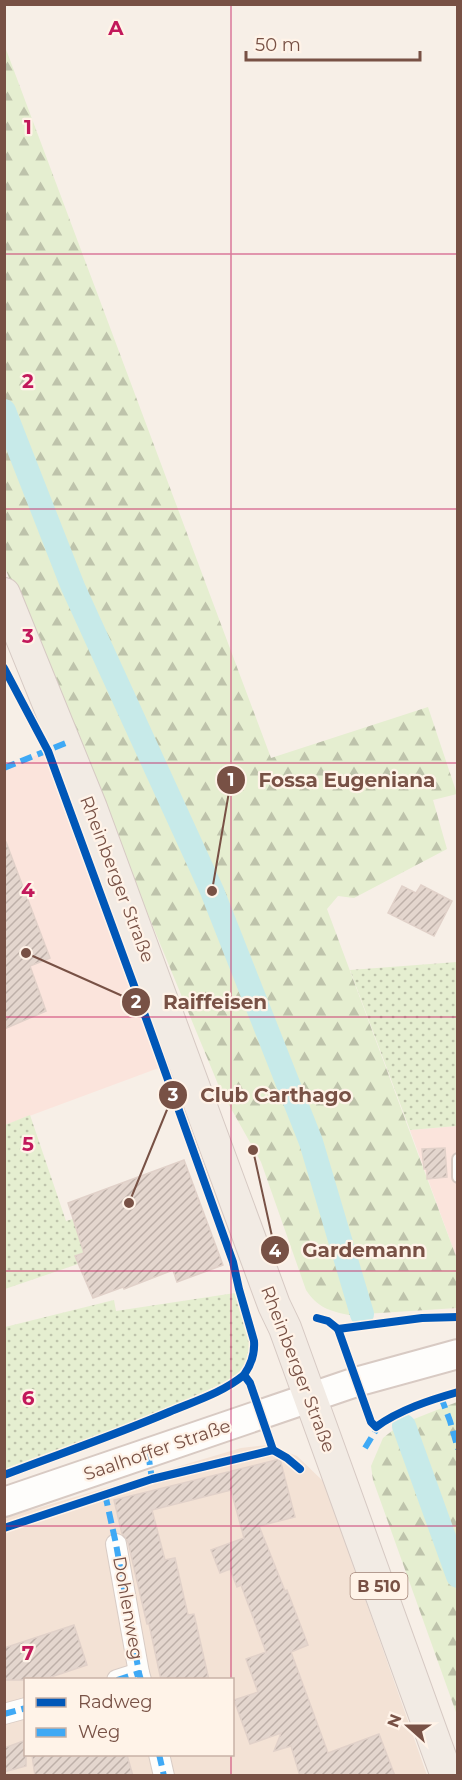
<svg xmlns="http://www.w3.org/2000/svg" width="462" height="1780" viewBox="0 0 462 1780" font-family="Montserrat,sans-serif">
	<defs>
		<pattern id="grass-dots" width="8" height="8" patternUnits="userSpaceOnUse" patternTransform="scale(1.5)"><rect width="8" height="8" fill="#e5eed0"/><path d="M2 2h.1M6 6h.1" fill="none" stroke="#bec3ab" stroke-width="1.8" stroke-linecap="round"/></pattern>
		<pattern id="forest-firs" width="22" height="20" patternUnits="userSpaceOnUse" patternTransform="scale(1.5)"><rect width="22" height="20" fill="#e5eed0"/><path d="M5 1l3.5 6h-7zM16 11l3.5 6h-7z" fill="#bec3ab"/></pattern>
		<pattern id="building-hatch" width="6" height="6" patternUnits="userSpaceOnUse" patternTransform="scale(1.5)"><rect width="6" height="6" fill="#e4d6ce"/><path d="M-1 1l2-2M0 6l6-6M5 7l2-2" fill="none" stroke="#beb0a9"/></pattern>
	</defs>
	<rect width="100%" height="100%" fill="#f7efe7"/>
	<path fill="#f3e2d5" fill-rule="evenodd" d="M267,1445L297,1456L324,1482L427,1775H5L4,1518L241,1448ZM26,1680H232V1754H26Z"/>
	<g fill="#fbe4dc">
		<path d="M66,743L183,1059L5,1125V768Z"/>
		<path d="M457,1126V1259L410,1130Z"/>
	</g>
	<g fill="url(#grass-dots)">
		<path d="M457,962V1126L410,1130L350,970Z"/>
		<path d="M30,1115L66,1221L76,1218L87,1252L75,1256L78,1264L5,1289V1125Z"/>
		<path d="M235,1293L249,1339V1349L248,1360L243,1369L232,1379L164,1410L5,1471V1327L114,1300L116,1311Z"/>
	</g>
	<g fill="url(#forest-firs)">
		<path d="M4,44L271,758L428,707L457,794L433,800L447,849L354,898L338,896L327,909L457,1259V1308L349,1315C329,1311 317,1307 306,1290L261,1162L220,1089L5,568Z"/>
		<path d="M457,1402V1715L373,1480L371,1466L383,1438L397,1427L409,1421Z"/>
	</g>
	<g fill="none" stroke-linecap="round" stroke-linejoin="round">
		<g stroke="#c7eae9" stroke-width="24">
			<path d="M4,411L73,587L212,891L311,1142L362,1314"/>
			<path d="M404,1426L458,1576"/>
		</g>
	</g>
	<g fill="url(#building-hatch)" stroke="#e1d1c9" stroke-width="1.5">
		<path d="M4,842H6L50,958L30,966L46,1011L4,1029Z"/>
		<path d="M421,885L452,901L434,936L388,913L402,886L416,893Z"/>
		<path d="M445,1148L447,1177L427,1179V1169H424L422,1149Z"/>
		<path d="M184,1160L223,1265L177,1282L173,1270L124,1289L123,1287L93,1298L75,1256L84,1253L68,1203Z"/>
		<path d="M280,1459L295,1517L259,1526L285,1591L287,1590L308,1645L291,1652L328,1753L379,1734L395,1776H300L291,1746L274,1751L281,1733L250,1744L234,1700L258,1692L246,1659L266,1652L241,1585L237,1587L230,1569L220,1573L211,1550L244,1538L231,1490L152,1510L165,1560L175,1558L188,1615L194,1614L209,1680H161L149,1624H147L128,1542L122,1534L114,1500Z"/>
		<path d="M74,1625L87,1665L42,1680H4V1648Z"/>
		<path d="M26,1740V1766L4,1772V1748Z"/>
		<path d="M32,1755H127L133,1776H35Z"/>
	</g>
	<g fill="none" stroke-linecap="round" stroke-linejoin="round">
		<defs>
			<path id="service" d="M458,1159V1177"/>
			<g id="minor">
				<path d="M116,1544L139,1673"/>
				<path d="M117,1680L139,1673L141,1680"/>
				<path d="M4,1714L26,1708"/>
				<path d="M159,1754L164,1776"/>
			</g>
			<path id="secondary" d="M4,1502L356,1382L458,1354"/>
			<path id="primary" d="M4,594L91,808L274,1305L285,1328L310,1397L447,1776"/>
		</defs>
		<use href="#service" stroke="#d9ccc5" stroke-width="14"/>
		<use href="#minor" stroke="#d9ccc5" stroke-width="22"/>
		<use href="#secondary" stroke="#d8cac3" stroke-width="32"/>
		<use href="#primary" stroke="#d6c9c3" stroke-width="34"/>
		<use href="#service" stroke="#fefdfb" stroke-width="10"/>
		<use href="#minor" stroke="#fefdfb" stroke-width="20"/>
		<use href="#secondary" stroke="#fefdfb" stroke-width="28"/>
		<use href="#primary" stroke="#f2ebe4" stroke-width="32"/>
		<g stroke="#3fa9f5" stroke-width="6" stroke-dasharray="12 6" stroke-linecap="butt">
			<path d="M4,768L66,743"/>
			<path d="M441,1397L450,1421L458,1449"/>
			<path d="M365,1448L379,1425"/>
			<path d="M148,1453L152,1479"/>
			<path d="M105,1494L116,1544L139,1673"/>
			<path d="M117,1680L139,1673L141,1680"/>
			<path d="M4,1714L26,1708"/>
			<path d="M159,1754L164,1776"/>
		</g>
		<defs>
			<g id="cycleway">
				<path d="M4,668L48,751L147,1021L233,1262L239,1289L254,1341C255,1354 251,1365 244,1375L250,1383L273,1450L287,1458L300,1469"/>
				<path d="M317,1318L328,1321L338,1329L371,1422L376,1427C399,1410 430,1400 458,1392"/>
				<path d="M338,1329L422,1318L458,1317"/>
				<path d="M4,1475C59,1454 115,1435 169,1412C195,1401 222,1393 244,1375"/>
				<path d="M4,1528L152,1479L273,1450"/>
			</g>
		</defs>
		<use href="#cycleway" stroke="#fff3e8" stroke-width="11"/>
		<use href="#cycleway" stroke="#0057b8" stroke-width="8"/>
	</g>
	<path fill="none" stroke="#c2185b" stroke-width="1.5" stroke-opacity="0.55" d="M231,4V1680M4,254H458M4,509H458M4,763H458M4,1017H458M4,1271H458M4,1526H458M231,1754V1776"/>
	<g text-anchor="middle" stroke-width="4.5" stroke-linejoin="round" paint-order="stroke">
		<rect fill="#fff3e8" stroke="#a08276" stroke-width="1.5" x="350.5" y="1573" width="57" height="26" rx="4.5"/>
		<g font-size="16" font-weight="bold" fill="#785145">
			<text x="379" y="1592">B 510</text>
		</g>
		<g font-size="18" fill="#785145" stroke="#fff3e8">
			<text transform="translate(117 879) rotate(69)" y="6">Rheinberger Straße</text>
			<text transform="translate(298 1369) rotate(69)" y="6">Rheinberger Straße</text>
			<text transform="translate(157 1450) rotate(-19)" y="6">Saalhoffer Straße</text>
			<text transform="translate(128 1608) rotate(80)" y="6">Dohlenweg</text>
		</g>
	</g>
	<g font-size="20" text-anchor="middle" font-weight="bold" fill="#c2185b" stroke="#fff3e8" stroke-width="4.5" stroke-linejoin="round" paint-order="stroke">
		<text x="116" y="35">A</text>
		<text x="28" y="134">1</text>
		<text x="28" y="388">2</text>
		<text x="28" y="643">3</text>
		<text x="28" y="897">4</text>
		<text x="28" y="1151">5</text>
		<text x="28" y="1405">6</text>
		<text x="28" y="1660">7</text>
	</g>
	<path fill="none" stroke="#785145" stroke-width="2" d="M212 891L231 780M26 953L136 1002M129 1203L173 1095M253 1150L275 1250"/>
	<g fill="#785145" stroke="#fff3e8" stroke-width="2">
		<circle cx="212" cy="891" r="6"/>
		<circle cx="26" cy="953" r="6"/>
		<circle cx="129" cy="1203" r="6"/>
		<circle cx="253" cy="1150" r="6"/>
		<circle cx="231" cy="780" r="15"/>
		<circle cx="136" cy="1002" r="15"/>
		<circle cx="173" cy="1095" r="15"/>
		<circle cx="275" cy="1250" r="15"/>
	</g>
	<g font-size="18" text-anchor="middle" font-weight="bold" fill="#fff">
		<text x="231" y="786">1</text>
		<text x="136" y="1008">2</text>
		<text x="173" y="1101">3</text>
		<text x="275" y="1257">4</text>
	</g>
	<g font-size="20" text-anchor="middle" font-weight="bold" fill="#785145" stroke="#fff3e8" stroke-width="4.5" stroke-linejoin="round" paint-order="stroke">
		<text x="347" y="787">Fossa Eugeniana</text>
		<text x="215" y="1009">Raiffeisen</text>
		<text x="276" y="1102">Club Carthago</text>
		<text x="364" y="1257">Gardemann</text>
	</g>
	<rect width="462" height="1780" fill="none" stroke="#785145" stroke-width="12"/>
	<rect x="24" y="1678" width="210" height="78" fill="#fff3e8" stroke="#c9b2a7" stroke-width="1.5"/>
	<rect x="36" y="1698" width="30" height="9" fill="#0057b8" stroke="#c9b2a7" stroke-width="1.5"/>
	<text x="78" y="1708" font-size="18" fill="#785145">Radweg</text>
	<rect x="36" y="1728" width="30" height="9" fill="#3fa9f5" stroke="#c9b2a7" stroke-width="1.5"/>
	<text x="78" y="1738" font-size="18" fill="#785145">Weg</text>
	<g transform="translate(408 1726) rotate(291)" stroke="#fff3e8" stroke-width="4.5" paint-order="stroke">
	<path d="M0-4.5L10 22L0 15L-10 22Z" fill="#785145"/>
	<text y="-9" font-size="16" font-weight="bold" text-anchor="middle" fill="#785145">N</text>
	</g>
	<path d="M246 51v9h174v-9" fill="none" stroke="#785145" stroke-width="3"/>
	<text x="255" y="51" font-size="18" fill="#785145" stroke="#fff3e8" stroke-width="4.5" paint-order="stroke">50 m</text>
</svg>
